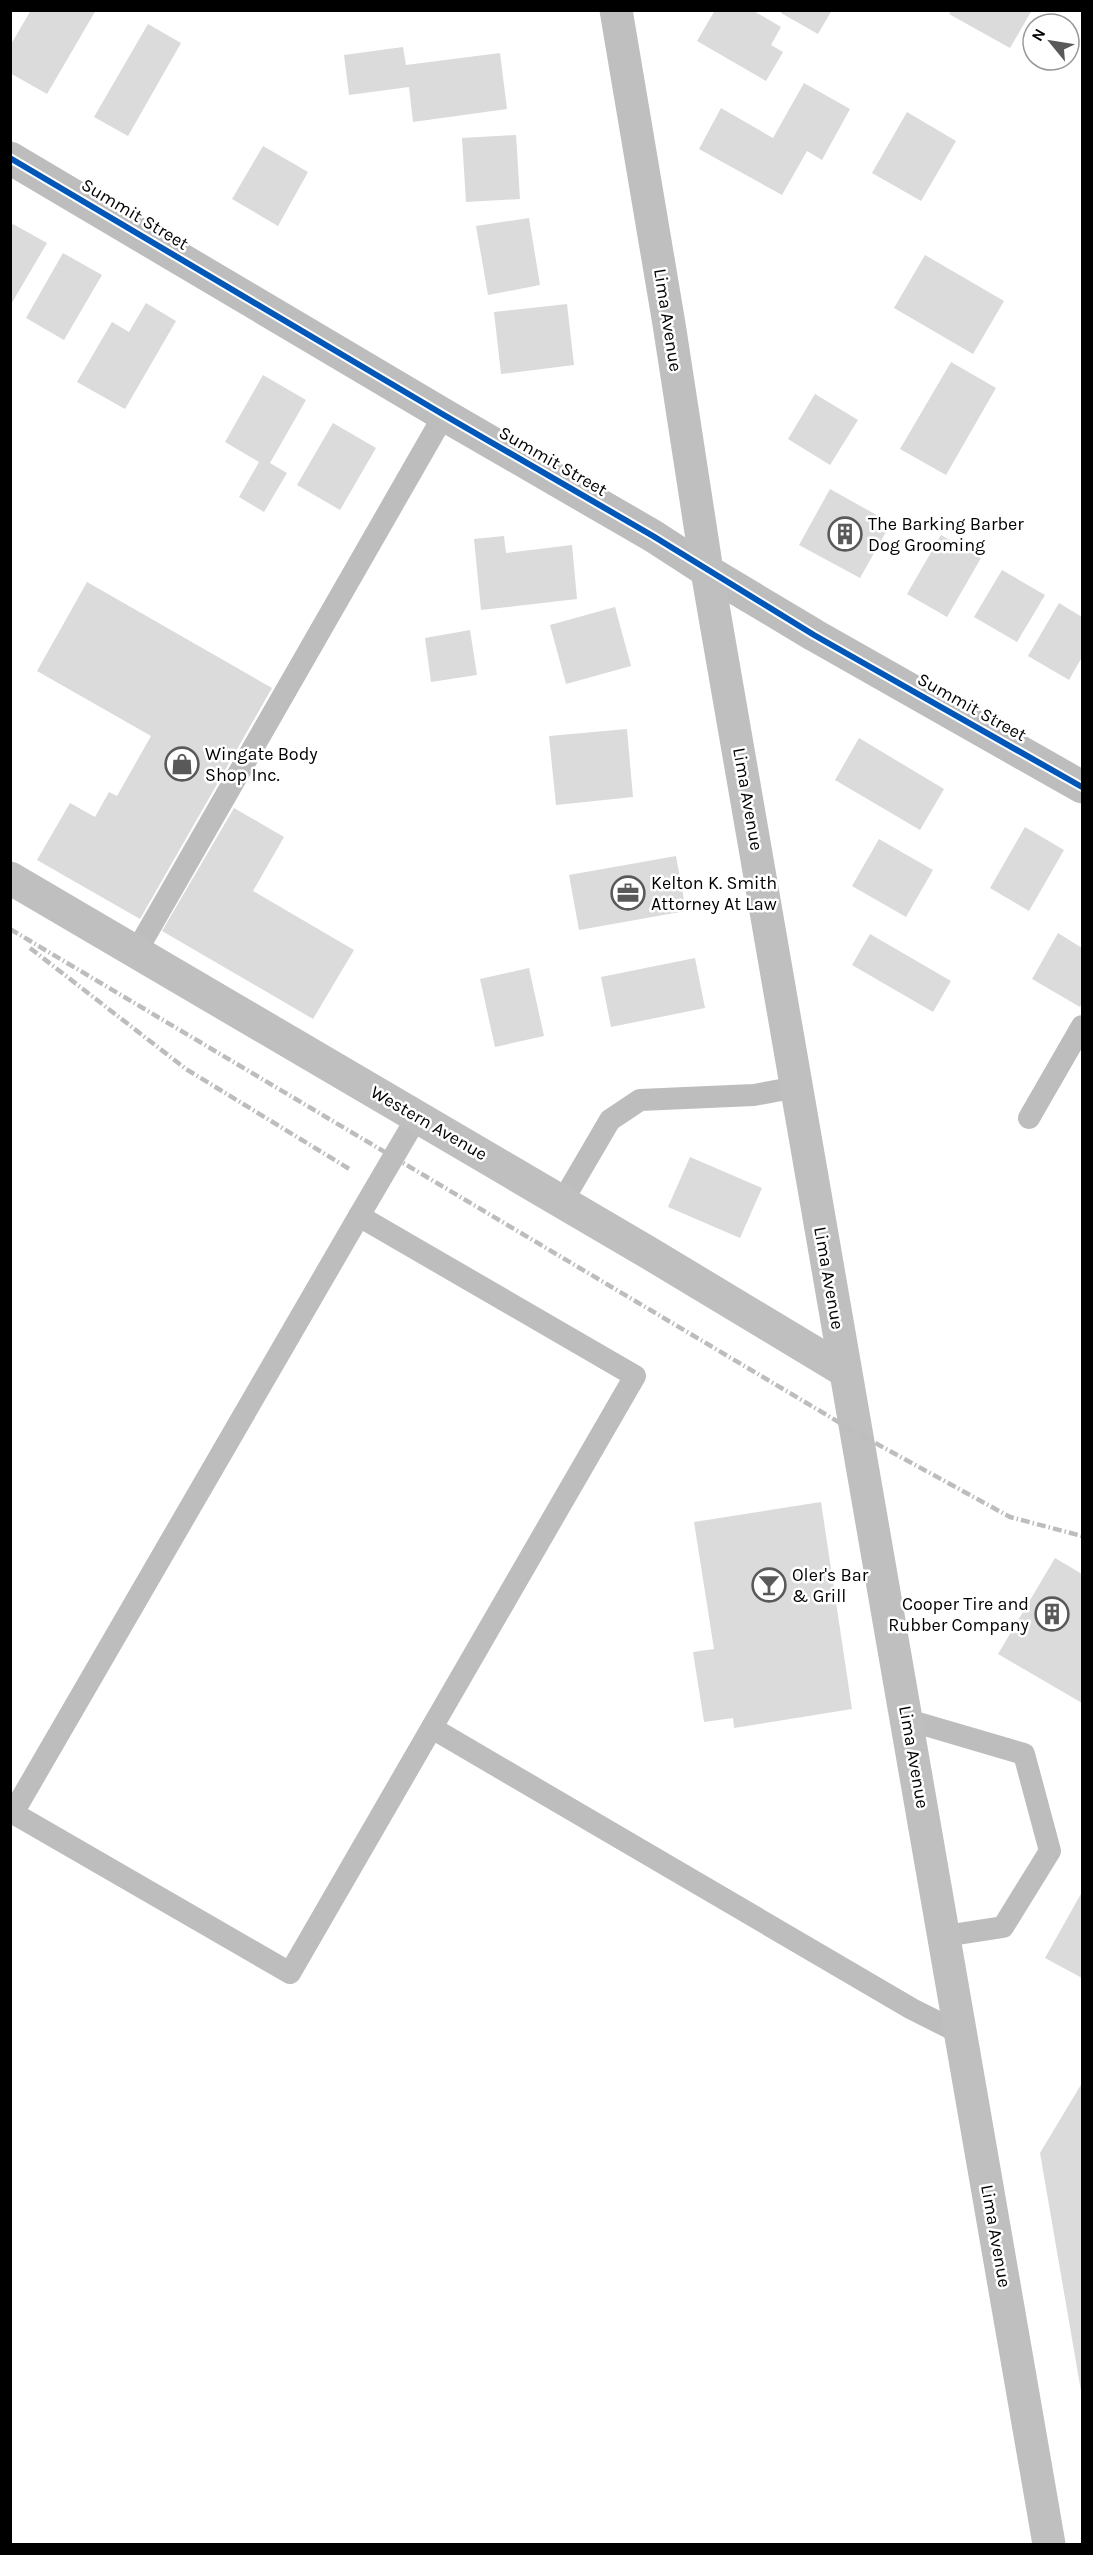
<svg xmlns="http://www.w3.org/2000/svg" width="1093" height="2555" viewBox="0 0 1093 2555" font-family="Karla,sans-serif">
	<rect width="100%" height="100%" fill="#fff"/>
	<g fill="#dbdbdb">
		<path d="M31,10H96L47,94L10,73V46Z"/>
		<path d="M715,10H752L781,27L771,45L783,52L766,81L697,41Z"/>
		<path d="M783,10H832L818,34L781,13Z"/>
		<path d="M951,10H1032L1010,48L949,14Z"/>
		<path d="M148,24L181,43L128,136L94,117Z"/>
		<path d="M403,47L406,65L500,53L507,109L413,122L409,87L349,95L344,55Z"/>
		<path d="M804,83L850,109L822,160L807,151L782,195L699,149L721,108L773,138Z"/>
		<path d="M907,112L956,141L921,201L872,173Z"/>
		<path d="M516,135L520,199L466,202L462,138Z"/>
		<path d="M263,146L308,172L278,226L232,199Z"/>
		<path d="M529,218L540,285L488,295L476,226Z"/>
		<path d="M13,224L47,243L10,306V227Z"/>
		<path d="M63,253L102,275L64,340L26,318Z"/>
		<path d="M925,255L1004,301L973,354L894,308Z"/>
		<path d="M146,303L176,321L125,409L77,382L112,322L129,332Z"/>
		<path d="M567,304L574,365L501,374L494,312Z"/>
		<path d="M951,362L996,388L946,475L900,449Z"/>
		<path d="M263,375L306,400L270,463L287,473L264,512L239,497L259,462L225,442Z"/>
		<path d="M815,394L858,420L830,465L788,439Z"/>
		<path d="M333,423L376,448L340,510L297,485Z"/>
		<path d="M830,489L891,523L860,578L799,545Z"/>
		<path d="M941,535L981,558L947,617L907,594Z"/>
		<path d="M504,536L506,553L572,545L577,599L481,610L474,539Z"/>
		<path d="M1002,570L1045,595L1017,642L974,617Z"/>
		<path d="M87,582L272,688L140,919L37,860L70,803L95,817L109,792L117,796L151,736L37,671Z"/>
		<path d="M1059,603L1082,617V657L1069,680L1028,656Z"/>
		<path d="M615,607L631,666L566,684L550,625Z"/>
		<path d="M470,630L477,675L431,682L425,638Z"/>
		<path d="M627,729L633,797L556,805L549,736Z"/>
		<path d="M859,738L944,789L920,830L835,780Z"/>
		<path d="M234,808L284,837L253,891L354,950L313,1019L162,931Z"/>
		<path d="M1025,827L1064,850L1029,911L990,888Z"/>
		<path d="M879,839L933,870L906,917L852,886Z"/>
		<path d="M676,856L686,911L579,930L569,875Z"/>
		<path d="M1058,933L1082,948V1003L1080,1007L1032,979Z"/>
		<path d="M870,934L951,981L933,1012L852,965Z"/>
		<path d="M695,958L705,1008L611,1027L601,977Z"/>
		<path d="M529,968L544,1036L495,1047L480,979Z"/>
		<path d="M690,1157L762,1188L740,1238L668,1207Z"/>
		<path d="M821,1502L852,1709L734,1728L733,1718L704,1722L693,1652L714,1649L694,1522Z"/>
		<path d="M1055,1558L1082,1574V1703L998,1654Z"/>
		<path d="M1082,1892V1978L1045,1958Z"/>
		<path d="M1082,2083V2391H1081L1040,2153Z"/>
	</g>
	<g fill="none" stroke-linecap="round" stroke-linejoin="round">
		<g stroke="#bdbdbd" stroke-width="22">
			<path d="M136,952L444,415"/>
			<path d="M1029,1118L1082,1026"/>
			<path d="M562,1202L610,1120L640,1100L754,1095L797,1087"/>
			<path d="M359,1216L635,1376L290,1973L13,1813Z"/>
			<path d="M359,1216L417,1117"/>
			<path d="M908,1720L1024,1754L1050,1851L1003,1927L945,1936"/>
			<path d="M432,1728L912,2009L962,2034"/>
		</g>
		<path stroke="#bdbdbd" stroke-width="33" d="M10,158L444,415L653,536L707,571"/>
		<path stroke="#bdbdbd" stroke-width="33" d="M707,571L814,635L1082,787"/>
		<g stroke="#bfbfbf" stroke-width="33">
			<path d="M616,10L669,324L707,571L1049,2544"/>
			<path d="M10,878L649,1253L845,1371"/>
		</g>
		<g stroke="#bdbdbd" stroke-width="4.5" stroke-dasharray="9 3 1.5 3" stroke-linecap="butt">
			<path d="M10,929L857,1433L1010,1517L1082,1536"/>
			<path d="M30,948L186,1069L351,1170"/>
		</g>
		<defs>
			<path id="cycleway" d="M10,158L444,415L653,536L814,635L1082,787"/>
		</defs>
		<use href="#cycleway" stroke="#fff" stroke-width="10"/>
		<use href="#cycleway" stroke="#0057b8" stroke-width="6"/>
	</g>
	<defs>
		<symbol id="building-ring" viewBox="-11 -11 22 22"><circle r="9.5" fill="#fff" stroke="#595959" stroke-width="1.5"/><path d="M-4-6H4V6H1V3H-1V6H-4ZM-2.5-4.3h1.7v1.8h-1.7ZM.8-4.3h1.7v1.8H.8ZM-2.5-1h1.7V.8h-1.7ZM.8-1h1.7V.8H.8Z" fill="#595959"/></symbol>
		<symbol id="shop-ring" viewBox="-11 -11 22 22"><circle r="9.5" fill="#fff" stroke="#595959" stroke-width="1.5"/><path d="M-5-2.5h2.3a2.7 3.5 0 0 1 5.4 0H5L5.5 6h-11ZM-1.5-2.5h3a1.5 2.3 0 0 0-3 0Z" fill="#595959"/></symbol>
		<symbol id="office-ring" viewBox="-11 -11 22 22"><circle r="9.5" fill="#fff" stroke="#595959" stroke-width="1.5"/><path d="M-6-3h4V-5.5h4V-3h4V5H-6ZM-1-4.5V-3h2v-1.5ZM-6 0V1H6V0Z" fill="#595959"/></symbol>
		<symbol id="bar-ring" viewBox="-11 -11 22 22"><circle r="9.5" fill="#fff" stroke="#595959" stroke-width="1.5"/><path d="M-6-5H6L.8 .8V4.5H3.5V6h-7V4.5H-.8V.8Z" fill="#595959"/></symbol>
	</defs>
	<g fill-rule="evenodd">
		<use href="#building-ring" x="826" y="515" width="38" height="38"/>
		<use href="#shop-ring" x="163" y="745" width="38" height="38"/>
		<use href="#office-ring" x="609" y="874" width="38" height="38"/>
		<use href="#bar-ring" x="750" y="1566" width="38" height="38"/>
		<use href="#building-ring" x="1033" y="1595" width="38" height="38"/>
	</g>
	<g text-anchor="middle" stroke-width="5" stroke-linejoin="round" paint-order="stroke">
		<g font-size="18" fill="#000" stroke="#fff">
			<text transform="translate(135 214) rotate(31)" y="6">Summit Street</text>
			<text transform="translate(668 320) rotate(81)" y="6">Lima Avenue</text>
			<text transform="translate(553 461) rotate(30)" y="6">Summit Street</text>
			<text transform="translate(972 707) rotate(29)" y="6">Summit Street</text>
			<text transform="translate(748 799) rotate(80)" y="6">Lima Avenue</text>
			<text transform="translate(429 1123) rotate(30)" y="6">Western Avenue</text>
			<text transform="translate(829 1278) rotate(80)" y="6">Lima Avenue</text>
			<text transform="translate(914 1757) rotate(80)" y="6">Lima Avenue</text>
			<text transform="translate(996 2236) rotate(80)" y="6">Lima Avenue</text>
		</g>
		<g font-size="18" fill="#000" stroke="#fff" text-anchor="start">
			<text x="868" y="530">The Barking Barber<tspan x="868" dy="21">Dog Grooming</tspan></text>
			<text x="205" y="760">Wingate Body<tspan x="205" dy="21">Shop Inc.</tspan></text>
			<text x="651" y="889">Kelton K. Smith<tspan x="651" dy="21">Attorney At Law</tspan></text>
			<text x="792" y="1581">Oler's Bar<tspan x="792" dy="21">&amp; Grill</tspan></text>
			<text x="1029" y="1610" text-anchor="end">Cooper Tire and<tspan x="1029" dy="21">Rubber Company</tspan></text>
		</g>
	</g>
	<rect width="1093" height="2555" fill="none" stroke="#000000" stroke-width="24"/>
	<g transform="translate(1051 42) rotate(300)"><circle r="28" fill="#ffffff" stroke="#999999" stroke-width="1.5"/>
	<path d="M0-4.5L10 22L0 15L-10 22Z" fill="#595959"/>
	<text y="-9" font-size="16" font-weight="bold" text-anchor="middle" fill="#000000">N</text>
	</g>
</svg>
